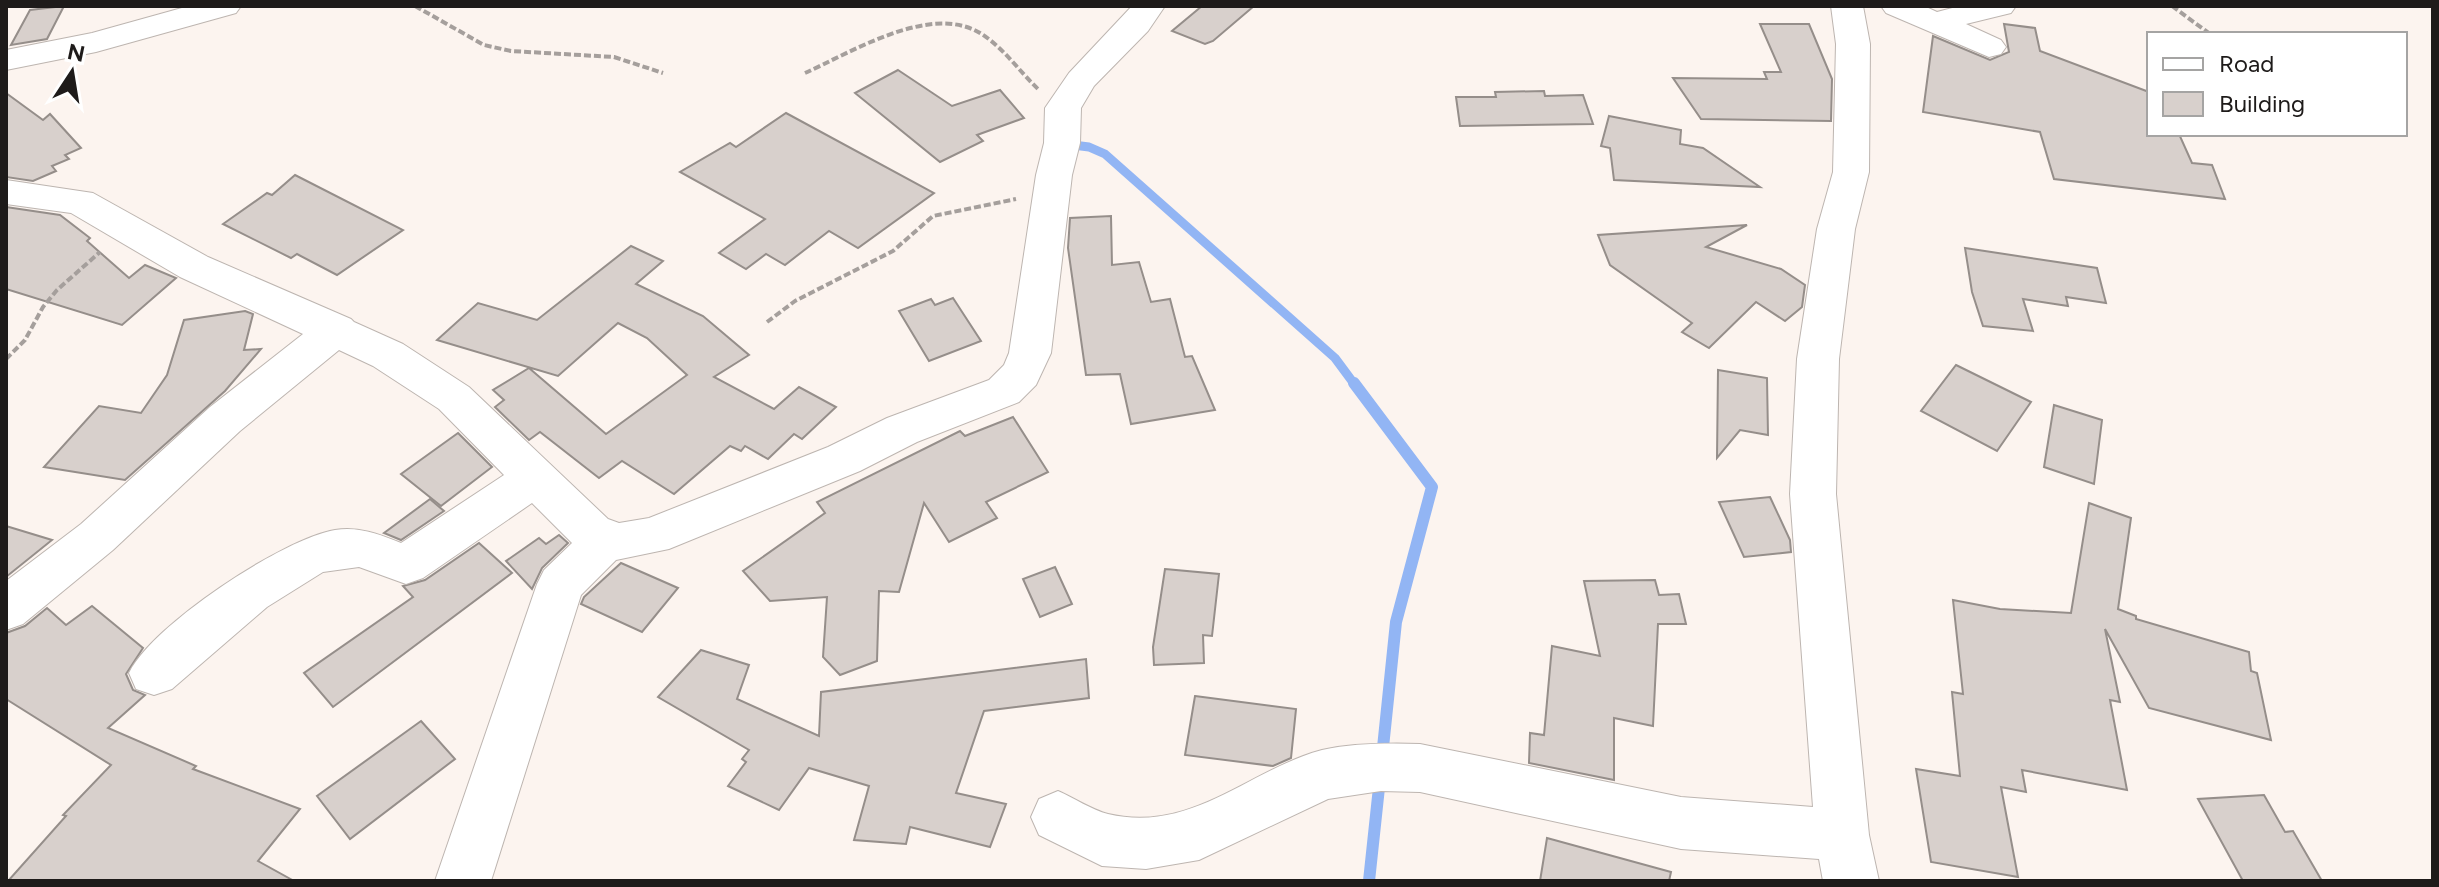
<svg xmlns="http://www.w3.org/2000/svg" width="2439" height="887" viewBox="0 0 2439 887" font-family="Figtree,sans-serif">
	<rect width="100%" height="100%" fill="#fcf4ef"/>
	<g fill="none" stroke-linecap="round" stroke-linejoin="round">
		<path stroke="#92b5f4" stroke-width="9" d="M1065,144L1089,147L1105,154L1335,358L1355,385"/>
		<g stroke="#92b5f4" stroke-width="12">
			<path d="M1354,383L1432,487L1396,622L1382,757"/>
			<path d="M1369,881L1380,778"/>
		</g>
	</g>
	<g fill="#d8d0cc" stroke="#958e8a" stroke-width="2">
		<path d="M64,6L47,39L11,45L30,10Z"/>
		<path d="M1202,6H1254L1213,41L1205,44L1172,31Z"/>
		<path d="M1760,24H1809L1832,79L1831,121L1701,119L1673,78L1767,79L1764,72H1781Z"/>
		<path d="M2004,24L2035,28L2040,51L2149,92V134H2179L2192,163L2212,165L2225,199L2054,179L2040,132L1923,112L1933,36L1990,60L2009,52Z"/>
		<path d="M898,70L952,106L1000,90L1024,118L977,135L983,141L940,162L855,93Z"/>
		<path d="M1544,91L1545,96L1583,95L1593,124L1460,126L1456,97H1496L1495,92Z"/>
		<path d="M6,93L43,120L50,114L81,148L65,155L69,159L52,166L56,171L33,181L6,177Z"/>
		<path d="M786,113L934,193L858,248L829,231L785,265L766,254L746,269L719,253L765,219L680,172L730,143L736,147Z"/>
		<path d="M1609,116L1681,130L1680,144L1703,148L1760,187L1614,180L1610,148L1601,146Z"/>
		<path d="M295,175L403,230L337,275L297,254L291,258L223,224L267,193L272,195Z"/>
		<path d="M6,207L60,215L90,238L87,241L129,278L145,265L176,278L122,325L6,289Z"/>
		<path d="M1111,216L1112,265L1139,262L1151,302L1170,299L1185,357L1192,356L1215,410L1131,424L1120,374L1086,375L1068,248L1070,218Z"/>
		<path d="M1747,225L1706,247L1781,269L1805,285L1802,307L1785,321L1756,302L1709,348L1682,332L1692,323L1610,265L1598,235Z"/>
		<path d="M631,246L663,261L636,284L703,316L749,355L714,377L774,409L799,387L836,407L802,439L794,434L768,459L745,446L741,451L730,446L674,494L622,461L599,478L540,432L529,440L495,407L504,400L493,390L529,368L606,434L687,375L647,338L618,323L558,376L437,340L478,303L537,320Z"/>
		<path d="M1965,248L2097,268L2106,303L2066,297L2068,306L2023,299L2033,331L1983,326L1972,292Z"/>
		<path d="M953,298L981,341L929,361L899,311L931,299L935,305Z"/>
		<path d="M245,311L253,314L244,350L261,349L225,391L125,480L44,467L99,406L141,413L167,375L184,320Z"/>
		<path d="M1956,365L2031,402L1997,451L1921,411Z"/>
		<path d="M1718,370L1767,378L1768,435L1740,430L1717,458Z"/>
		<path d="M2054,405L2102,420L2094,484L2044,467Z"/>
		<path d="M1013,417L1048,472L986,502L997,518L949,542L924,503L899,592L879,591L877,661L840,675L823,657L827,597L770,601L743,571L825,513L817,502L960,431L965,436Z"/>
		<path d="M458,433L492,467L441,506L401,474Z"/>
		<path d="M1770,497L1790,540L1791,552L1744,557L1719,502Z"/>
		<path d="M430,499L444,511L401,540L384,533Z"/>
		<path d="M2089,503L2131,518L2118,609L2136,616V619L2249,652L2251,671L2257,673L2271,740L2149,708L2105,629L2120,702L2110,700L2127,790L2022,770L2026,792L2001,787L2018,877L1931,862L1916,769L1960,776L1952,692L1963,694L1953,600L2000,609L2071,613Z"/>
		<path d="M6,526L52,540L6,577Z"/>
		<path d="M559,535L568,543L542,568L532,589L506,561L539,538L546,544Z"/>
		<path d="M479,543L512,573L333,707L304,673L413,597L403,586L425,580Z"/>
		<path d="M621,563L678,588L642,632L581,604L584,597Z"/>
		<path d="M1055,567L1072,604L1040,617L1023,579Z"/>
		<path d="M1165,569L1219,574L1212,636L1203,635L1204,663L1154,665L1153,647Z"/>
		<path d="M1655,580L1659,595L1679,594L1686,624H1658L1653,726L1614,718V780L1529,763L1530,733L1544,735L1552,646L1600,656L1584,581Z"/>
		<path d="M92,606L143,648L126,674L133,690L145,695L108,728L196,766L193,769L300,809L258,861L294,881H8L66,816L63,815L111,765L6,699V633L25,626L47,608L66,625Z"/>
		<path d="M701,650L749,665L737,699L819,736L821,692L1086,659L1089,698L984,711L956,793L1006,804L990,847L910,827L906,844L854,840L869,786L809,768L779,810L728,786L746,762L742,759L749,750L658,697Z"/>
		<path d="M1195,696L1296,709L1291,758L1273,766L1185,755Z"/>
		<path d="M421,721L455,759L350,839L317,796Z"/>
		<path d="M2264,795L2285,832L2293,831L2322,881H2243L2198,799Z"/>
		<path d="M1547,838L1671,872L1669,881H1540Z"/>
	</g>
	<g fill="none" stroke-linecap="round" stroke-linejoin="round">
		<defs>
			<g id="minor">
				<path d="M189,6H241L236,13L96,52L6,70V50L92,33Z"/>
				<path d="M1132,6H1165L1148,31L1094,86L1081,108L1080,143L1072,175L1051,353L1036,385L1019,402L917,442L860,471L669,549L616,560L581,595L491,881H435L537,584L544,570L572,543L532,503L423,578L406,584L359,567L323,572L267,607L172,689L154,695L136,689L129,673C151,626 282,539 335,530C358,526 379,534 401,543L504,475L439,409L373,366L339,350L240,431L113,550L23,624L6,630V581L81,524L210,407L303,334L180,277L71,213L6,204V180L93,193L208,257L351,319L354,322L403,344L469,387L608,519L619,523L649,518L828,447L887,418L989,380L1004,365L1009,353L1036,175L1044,143L1045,108L1069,73Z"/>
				<path d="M1831,6H1863L1870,44L1869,172L1855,229L1839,359L1836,494L1869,835L1879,881H1823L1819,859L1681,849L1420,792L1381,791L1328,799L1199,860L1146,869L1102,866L1039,835L1031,817L1039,799L1058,791C1074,798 1092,810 1108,814C1192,834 1250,769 1322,750C1354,743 1388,743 1420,744L1681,797L1813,807L1790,494L1797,359L1817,229L1833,172L1836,44Z"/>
				<path d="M1881,6H1924L1937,12L1960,6H2016L2011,13L1966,24L2001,40L2006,47L2001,54L1989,57L1886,13Z"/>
			</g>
		</defs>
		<use href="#minor" stroke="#bdb5b0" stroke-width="2"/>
		<g stroke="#a59f9c" stroke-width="4" stroke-dasharray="7 3" stroke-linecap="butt">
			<path d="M415,6L484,45L511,51L614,57L663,73"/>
			<path d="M2172,6L2210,34"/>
			<path d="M805,73C852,52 930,3 980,33C1003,47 1019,71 1038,89"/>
			<path d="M767,322L795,301L893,251L933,216L1016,199"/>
			<path d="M6,359L25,340L43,307L57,290L100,252"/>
		</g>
		<use href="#minor" fill="#fff" fill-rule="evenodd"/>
	</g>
	<rect width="2439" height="887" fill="none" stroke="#1e1b1a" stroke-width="16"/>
	<rect x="2147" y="32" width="260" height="104" fill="#ffffff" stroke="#a5a4a3" stroke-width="2"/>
	<rect x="2163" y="58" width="40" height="12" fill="#ffffff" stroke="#a5a4a3" stroke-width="2"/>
	<text x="2219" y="72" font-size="24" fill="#1e1b1a">Road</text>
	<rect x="2163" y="92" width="40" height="24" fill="#d8d0cc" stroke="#a5a4a3" stroke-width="2"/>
	<text x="2219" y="112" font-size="24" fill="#1e1b1a">Building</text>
	<g transform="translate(72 72) rotate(12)" stroke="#ffffff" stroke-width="6" paint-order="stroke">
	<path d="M0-6L14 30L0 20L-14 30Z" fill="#1e1b1a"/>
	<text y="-12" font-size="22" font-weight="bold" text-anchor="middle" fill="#1e1b1a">N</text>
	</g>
</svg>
